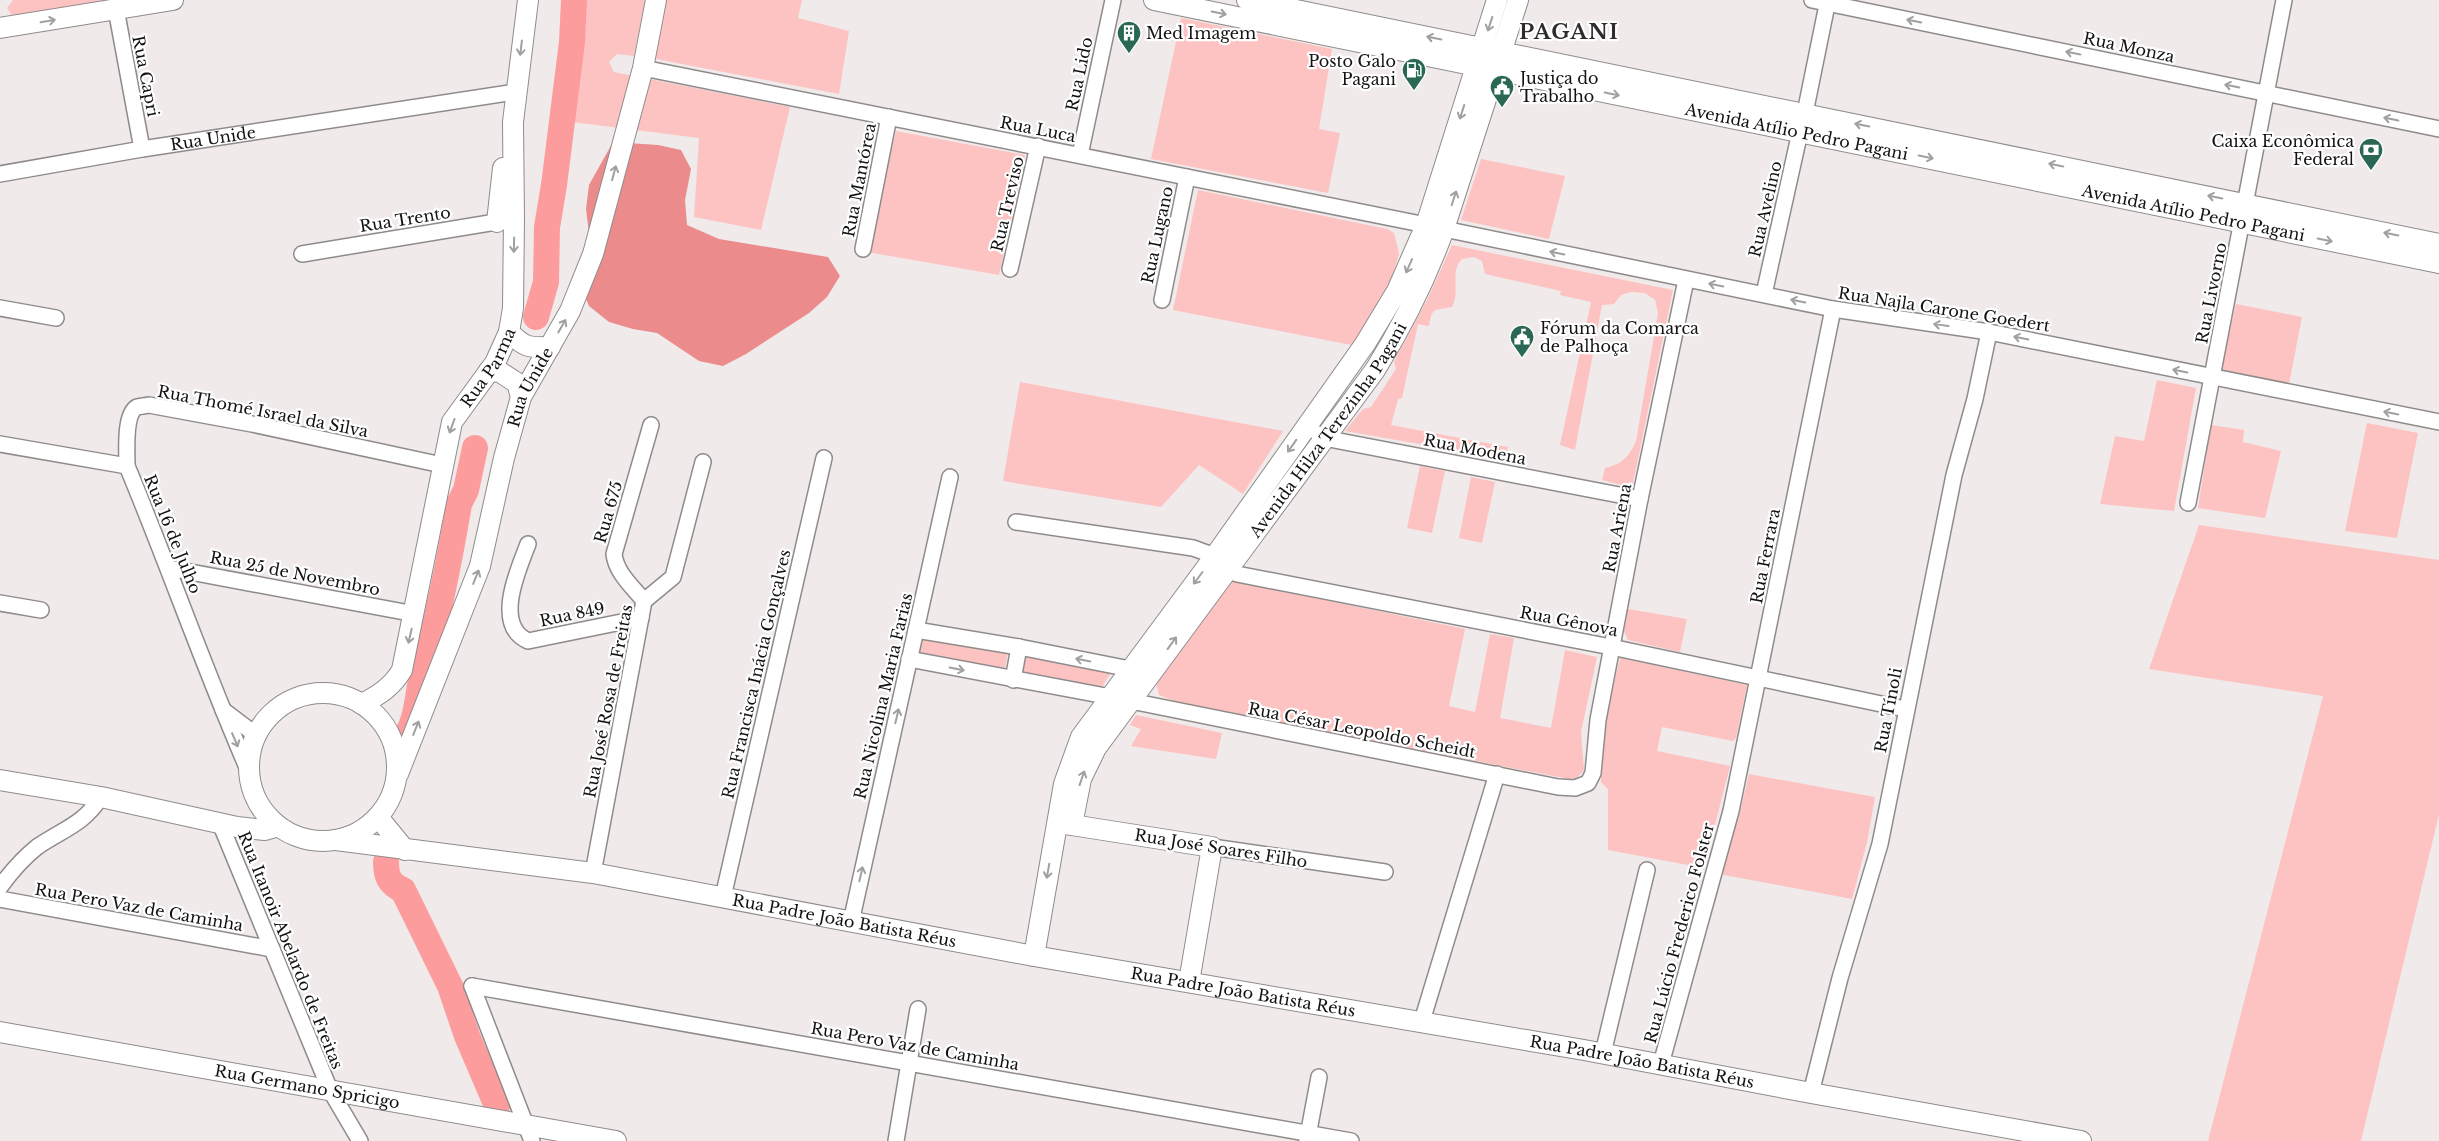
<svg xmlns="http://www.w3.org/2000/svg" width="2439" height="1141" viewBox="0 0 2439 1141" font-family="'Libre Baskerville',serif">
	<rect width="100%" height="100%" fill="#f0eaea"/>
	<g fill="#fdc3c2">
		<path d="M13,0H123L13,17L7,8Z"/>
		<path d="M585,0H645L634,56L617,54L609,62L614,72L790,107L761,230L694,217L699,138L572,122Z"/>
		<path d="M663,0H802L798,18L849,31L839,94L661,60L652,57Z"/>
		<path d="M1181,18L1332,49L1319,129L1340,133L1328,193L1151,159Z"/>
		<path d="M896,131L1025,155L999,275L867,252Z"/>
		<path d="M1481,159L1565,176L1549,239L1461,220Z"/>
		<path d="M1198,190L1387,229L1394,233L1399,254L1393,274L1356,346L1173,310Z"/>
		<path d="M1452,245L1673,290L1632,488L1602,480L1605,468C1622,464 1629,457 1636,441L1658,313L1655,300L1645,293L1631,292L1621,295L1614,304L1602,305L1575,450L1560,445L1591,302L1560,295L1561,291L1485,274L1482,261L1474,257L1462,259C1449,272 1461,291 1452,307L1435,310L1431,315L1429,326L1418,324L1402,398L1398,399L1391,425L1508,447L1505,459L1345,431L1363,409L1371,407L1396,369L1394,362L1428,298Z"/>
		<path d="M2236,304L2302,317L2289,384L2221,369Z"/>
		<path d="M2157,380L2196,388L2174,511L2100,504L2115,436L2144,441Z"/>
		<path d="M1020,382L1283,431L1243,494L1199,465L1161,507L1003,481Z"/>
		<path d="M2367,423L2418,433L2397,538L2345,531Z"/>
		<path d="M2211,425L2244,430L2243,442L2281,451L2265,518L2198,508Z"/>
		<path d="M1420,466L1445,471L1432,533L1407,528Z"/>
		<path d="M1471,477L1495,482L1482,543L1459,538Z"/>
		<path d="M2199,525L2439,560V814L2361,1141H2208L2323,696L2149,669Z"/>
		<path d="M1232,581L1465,629L1449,706L1475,712L1490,634L1514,638L1500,718L1551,728L1565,650L1597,657L1581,732L1584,770L1577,778L1569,779L1182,704L1159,695L1155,679Z"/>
		<path d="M1628,609L1687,619L1680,652L1628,640L1624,631Z"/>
		<path d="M921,636L1008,652L1004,673L917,657Z"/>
		<path d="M1025,655L1112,671L1100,690L1021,676Z"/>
		<path d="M1620,658L1747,685L1736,738L1733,741L1662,727L1657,751L1730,766L1704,868L1608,850V789L1601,782V738Z"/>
		<path d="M1136,715L1222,733L1216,759L1131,746L1141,729L1130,725Z"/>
		<path d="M1749,774L1875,797L1867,842L1852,899L1719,874L1726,849L1738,820Z"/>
	</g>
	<path fill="#eb8b8c" d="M613,142L658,145L681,150L691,169L685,200L687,225L719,239L828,257L840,276L827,297L809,313L746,354L723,366L699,361L657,333L633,329L609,322L589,306L579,283L589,234L586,209L589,185Z"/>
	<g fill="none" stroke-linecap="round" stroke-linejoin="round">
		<g stroke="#fd9c9c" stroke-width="26">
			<path d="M536,317L546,282L547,227L554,185L572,42L574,0"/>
			<path d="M408,733C417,717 417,699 421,681C437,622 449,564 459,504L466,490L475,448"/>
			<path d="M386,862C386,876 389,884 403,890L450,986L467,1036L497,1106"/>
		</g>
		<defs>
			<g id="street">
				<path d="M1812,0L2439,129"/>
				<path d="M116,9L142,149"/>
				<path d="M643,68L1426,225"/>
				<path d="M1805,113L1828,0"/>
				<path d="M1080,155L1113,0"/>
				<path id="s1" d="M0,174L142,149L515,92"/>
				<path d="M1444,229L1833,309L1989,332L2439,422"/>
				<path d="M863,249L889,117"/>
				<path d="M302,254L508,220"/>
				<path d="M1010,269L1038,146"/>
				<path d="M1764,294L1800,132"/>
				<path d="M1162,300L1187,177"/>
				<path d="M0,308L56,318"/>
				<path d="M1318,434L1324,438L1640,499"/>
				<path d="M0,444L127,466C169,567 205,671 249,772"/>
				<path d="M127,466C127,452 124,414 137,407C140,406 145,406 149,405L252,424L442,465"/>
				<path d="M2188,503L2284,0"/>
				<path d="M1016,522L1193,548L1215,556L1227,568L1237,574L1611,647L1905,709"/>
				<path d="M528,544C518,570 493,625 528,641L641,618"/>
				<path d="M169,568L415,614"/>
				<path d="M644,601C633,587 616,573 614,554L651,425"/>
				<path d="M0,603L41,610"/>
				<path d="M916,630L1019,647L1130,669"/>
				<path d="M909,659L1111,697L1558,787L1575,788L1588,783L1593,773L1598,720L1640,499L1686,280"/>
				<path d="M1013,680L1019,647"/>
				<path d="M223,710L256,735"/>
				<path d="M220,823L330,1090L360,1141"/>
				<path d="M1212,847L1385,872"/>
				<path d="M593,873L644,601L673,577L703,462"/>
				<path d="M0,887C11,872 22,859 37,847C63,829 83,825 101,797"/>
				<path d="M723,897L824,458"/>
				<path d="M0,899L272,949"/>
				<path d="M851,922L950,477"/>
				<path d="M472,986L1351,1141"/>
				<path d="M472,986L532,1141"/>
				<path d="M1422,1021L1497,774"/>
				<path d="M1603,1053L1647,870"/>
				<path d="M1661,1064L1731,811L1833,309"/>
				<path d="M1811,1093L1840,978L1880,844L1954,475L1975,399L1989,332"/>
				<path d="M896,1141L918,1009"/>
				<path d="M1307,1141L1319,1077"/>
			</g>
			<g id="secondary">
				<path id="s2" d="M1154,0L2439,263"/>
				<path d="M1247,0L2439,244"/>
				<path d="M0,28L173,0"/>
				<path d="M497,222L503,168"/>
				<path d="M509,332C524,347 528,348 550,347"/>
				<path d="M489,371L500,372L517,383L521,397"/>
				<circle cx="323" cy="767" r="74"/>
				<path id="s3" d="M362,704C379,695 392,687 402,670L452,422L495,363L509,332L513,308L514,219L513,122L528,0"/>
				<path id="s4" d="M398,774L480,566L504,458L521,397L570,311L593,254L643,68L656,0"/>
				<path d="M0,780L101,797L237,827L265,830L278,826"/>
				<path d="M378,817L405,850"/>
				<path d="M1059,823L1212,847L1189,982"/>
				<path id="s5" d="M1072,825L1081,779L1096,748L1375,370C1403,325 1426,279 1444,229L1518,0"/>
				<path id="s6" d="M336,840L593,873L1034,956L1584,1050L1811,1093L2081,1141"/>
				<path d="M1034,956L1064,784L1081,737L1215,556L1365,344L1397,291L1426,225L1497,0"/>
				<path id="s7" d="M0,1032L616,1141"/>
			</g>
		</defs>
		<use href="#street" stroke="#908b8b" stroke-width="18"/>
		<use href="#secondary" stroke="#908b8b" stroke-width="22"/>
		<use href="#street" stroke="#fff" stroke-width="15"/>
		<use href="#secondary" stroke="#fff" stroke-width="20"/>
	</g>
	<defs><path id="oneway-shaft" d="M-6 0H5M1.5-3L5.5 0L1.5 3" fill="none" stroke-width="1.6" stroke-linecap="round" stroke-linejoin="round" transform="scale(1.25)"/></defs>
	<g stroke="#a1a0a0">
		<use href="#oneway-shaft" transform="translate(1219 13) rotate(12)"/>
		<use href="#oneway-shaft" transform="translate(48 21) rotate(-9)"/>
		<use href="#oneway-shaft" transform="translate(1914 21) rotate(-168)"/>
		<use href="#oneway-shaft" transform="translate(1490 24) rotate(108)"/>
		<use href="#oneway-shaft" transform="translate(1434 38) rotate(-168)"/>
		<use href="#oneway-shaft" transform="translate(521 48) rotate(97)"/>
		<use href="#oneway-shaft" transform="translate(2073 53) rotate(-168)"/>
		<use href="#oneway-shaft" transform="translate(2232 86) rotate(-168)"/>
		<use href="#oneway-shaft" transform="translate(1612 94) rotate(11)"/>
		<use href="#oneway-shaft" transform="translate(1462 112) rotate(108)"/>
		<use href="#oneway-shaft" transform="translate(2391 119) rotate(-168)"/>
		<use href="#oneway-shaft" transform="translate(1862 125) rotate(-168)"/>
		<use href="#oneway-shaft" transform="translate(1926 157) rotate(12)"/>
		<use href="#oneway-shaft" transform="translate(2056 165) rotate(-169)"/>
		<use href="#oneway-shaft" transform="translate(614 173) rotate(-75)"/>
		<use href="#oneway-shaft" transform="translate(2215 197) rotate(-168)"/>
		<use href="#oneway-shaft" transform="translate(1454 198) rotate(-72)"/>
		<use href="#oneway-shaft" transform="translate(2391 234) rotate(-168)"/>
		<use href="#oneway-shaft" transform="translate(2325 240) rotate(11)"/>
		<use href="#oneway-shaft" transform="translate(514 245) rotate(91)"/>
		<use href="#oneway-shaft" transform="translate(1557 253) rotate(-168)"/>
		<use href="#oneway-shaft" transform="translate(1409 266) rotate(114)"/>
		<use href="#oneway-shaft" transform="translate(1716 285) rotate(-169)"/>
		<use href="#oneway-shaft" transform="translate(1798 301) rotate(-168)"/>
		<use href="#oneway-shaft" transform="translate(1941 325) rotate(-172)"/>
		<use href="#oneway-shaft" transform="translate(562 326) rotate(-60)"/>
		<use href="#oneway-shaft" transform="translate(2021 338) rotate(-168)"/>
		<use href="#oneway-shaft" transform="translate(2180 371) rotate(-168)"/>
		<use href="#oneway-shaft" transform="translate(2391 413) rotate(-169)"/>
		<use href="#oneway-shaft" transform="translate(452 426) rotate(110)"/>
		<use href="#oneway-shaft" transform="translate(1292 446) rotate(125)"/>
		<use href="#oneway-shaft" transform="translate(476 577) rotate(-68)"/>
		<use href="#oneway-shaft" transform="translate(1198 578) rotate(127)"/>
		<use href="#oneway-shaft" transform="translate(410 636) rotate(103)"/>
		<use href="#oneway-shaft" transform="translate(1172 643) rotate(-54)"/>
		<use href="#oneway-shaft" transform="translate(1083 660) rotate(-169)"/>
		<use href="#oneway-shaft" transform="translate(957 669) rotate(11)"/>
		<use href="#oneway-shaft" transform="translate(897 716) rotate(-77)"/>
		<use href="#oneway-shaft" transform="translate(416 728) rotate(-68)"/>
		<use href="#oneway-shaft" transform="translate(235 740) rotate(67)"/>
		<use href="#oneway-shaft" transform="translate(1082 778) rotate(-71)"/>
		<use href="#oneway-shaft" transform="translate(1048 871) rotate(100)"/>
		<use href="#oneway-shaft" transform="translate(861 874) rotate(-77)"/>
	</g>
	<defs>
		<symbol id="building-pin" viewBox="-11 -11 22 30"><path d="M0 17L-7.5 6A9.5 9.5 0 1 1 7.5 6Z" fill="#2a6855" stroke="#fff"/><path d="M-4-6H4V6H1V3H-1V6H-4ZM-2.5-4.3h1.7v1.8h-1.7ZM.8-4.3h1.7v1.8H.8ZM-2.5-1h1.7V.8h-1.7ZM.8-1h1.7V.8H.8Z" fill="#fff"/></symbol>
		<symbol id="fuel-pin" viewBox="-11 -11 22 30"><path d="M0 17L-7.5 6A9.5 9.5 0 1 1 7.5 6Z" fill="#2a6855" stroke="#fff"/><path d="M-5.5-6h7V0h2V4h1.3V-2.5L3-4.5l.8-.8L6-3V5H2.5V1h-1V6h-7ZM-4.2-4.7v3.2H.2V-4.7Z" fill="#fff"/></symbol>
		<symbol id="civic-pin" viewBox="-11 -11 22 30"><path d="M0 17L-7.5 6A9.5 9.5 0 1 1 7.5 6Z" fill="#2a6855" stroke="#fff"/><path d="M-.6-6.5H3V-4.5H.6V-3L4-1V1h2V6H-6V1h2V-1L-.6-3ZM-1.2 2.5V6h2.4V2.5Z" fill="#fff"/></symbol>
		<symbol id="bank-pin" viewBox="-11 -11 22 30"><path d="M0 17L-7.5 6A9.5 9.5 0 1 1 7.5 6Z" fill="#2a6855" stroke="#fff"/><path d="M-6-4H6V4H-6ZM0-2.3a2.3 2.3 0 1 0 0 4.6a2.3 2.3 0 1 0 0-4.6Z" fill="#fff"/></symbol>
	</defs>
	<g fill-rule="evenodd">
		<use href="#building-pin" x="1115" y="19" width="28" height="38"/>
		<use href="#fuel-pin" x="1400" y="56" width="28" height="38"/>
		<use href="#civic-pin" x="1488" y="73" width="28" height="38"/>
		<use href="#bank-pin" x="2357" y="136" width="28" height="38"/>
		<use href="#civic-pin" x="1508" y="323" width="28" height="38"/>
	</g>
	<g text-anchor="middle" stroke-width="4.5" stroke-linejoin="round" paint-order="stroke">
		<g font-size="16" fill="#131111" stroke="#fff" text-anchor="start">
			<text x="1146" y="39">Med Imagem</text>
			<text x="1396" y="67" text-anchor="end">Posto Galo<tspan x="1396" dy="18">Pagani</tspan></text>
			<text x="1520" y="84">Justiça do<tspan x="1520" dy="18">Trabalho</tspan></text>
			<text x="2354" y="147" text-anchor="end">Caixa Econômica<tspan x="2354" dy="18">Federal</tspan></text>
			<text x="1540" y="334">Fórum da Comarca<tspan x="1540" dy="18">de Palhoça</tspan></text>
		</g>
		<g font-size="16" fill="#131111" stroke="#fff">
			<text transform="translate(2129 47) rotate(12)" y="6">Rua Monza</text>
			<text transform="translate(1079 74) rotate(-78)" y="6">Rua Lido</text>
			<text transform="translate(146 76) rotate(79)" y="6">Rua Capri</text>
			<text transform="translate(1038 129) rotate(11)" y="6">Rua Luca</text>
			<text dy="6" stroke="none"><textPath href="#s2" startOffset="656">Avenida Atílio Pedro Pagani</textPath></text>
			<text dy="6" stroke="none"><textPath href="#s1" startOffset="216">Rua Unide</textPath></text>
			<text transform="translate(859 180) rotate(-79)" y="6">Rua Mantórea</text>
			<text transform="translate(1007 204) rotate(-77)" y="6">Rua Treviso</text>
			<text transform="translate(1765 209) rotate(-77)" y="6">Rua Avelino</text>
			<text dy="6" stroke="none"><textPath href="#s2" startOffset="1061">Avenida Atílio Pedro Pagani</textPath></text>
			<text transform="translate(405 219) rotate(-9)" y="6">Rua Trento</text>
			<text transform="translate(1157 235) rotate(-78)" y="6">Rua Lugano</text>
			<text transform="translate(2211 293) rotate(-79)" y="6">Rua Livorno</text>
			<text transform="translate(1944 309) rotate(9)" y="6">Rua Najla Carone Goedert</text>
			<text dy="6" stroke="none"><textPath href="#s3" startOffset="372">Rua Parma</textPath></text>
			<text dy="6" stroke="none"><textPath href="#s4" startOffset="410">Rua Unide</textPath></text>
			<text transform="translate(263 411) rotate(11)" y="6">Rua Thomé Israel da Silva</text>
			<text dy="6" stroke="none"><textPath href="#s5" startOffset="475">Avenida Hilza Terezinha Pagani</textPath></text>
			<text transform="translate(1475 449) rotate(11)" y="6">Rua Modena</text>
			<text transform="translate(608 512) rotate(-74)" y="6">Rua 675</text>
			<text transform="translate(1617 528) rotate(-79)" y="6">Rua Ariena</text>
			<text transform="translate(173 534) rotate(68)" y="6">Rua 16 de Julho</text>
			<text transform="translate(1765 556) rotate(-79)" y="6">Rua Ferrara</text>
			<text transform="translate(295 573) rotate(11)" y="6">Rua 25 de Novembro</text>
			<text transform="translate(572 614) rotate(-12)" y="6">Rua 849</text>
			<text transform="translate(1569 621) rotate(11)" y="6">Rua Gênova</text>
			<text transform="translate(756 674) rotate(-77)" y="6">Rua Francisca Inácia Gonçalves</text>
			<text transform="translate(883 696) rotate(-77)" y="6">Rua Nicolina Maria Farias</text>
			<text transform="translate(608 701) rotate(-79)" y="6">Rua José Rosa de Freitas</text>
			<text transform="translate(1888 710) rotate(-79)" y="6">Rua Tínoli</text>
			<text transform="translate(1362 730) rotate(11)" y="6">Rua César Leopoldo Scheidt</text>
			<text transform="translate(1221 848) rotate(9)" y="6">Rua José Soares Filho</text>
			<text transform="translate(139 907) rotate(10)" y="6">Rua Pero Vaz de Caminha</text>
			<text dy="6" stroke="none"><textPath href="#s6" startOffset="515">Rua Padre João Batista Réus</textPath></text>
			<text transform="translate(1679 933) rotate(-75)" y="6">Rua Lúcio Frederico Folster</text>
			<text transform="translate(291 950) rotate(68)" y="6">Rua Itanoir Abelardo de Freitas</text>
			<text dy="6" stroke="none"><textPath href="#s6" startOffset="920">Rua Padre João Batista Réus</textPath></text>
			<text transform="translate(915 1046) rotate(10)" y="6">Rua Pero Vaz de Caminha</text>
			<text dy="6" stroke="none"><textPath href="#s6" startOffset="1325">Rua Padre João Batista Réus</textPath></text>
			<text dy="6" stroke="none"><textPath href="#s7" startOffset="312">Rua Germano Spricigo</textPath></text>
		</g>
		<g font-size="21" font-weight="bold" letter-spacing="1" fill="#302c2c" stroke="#fff">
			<text x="1569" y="39">PAGANI</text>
		</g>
	</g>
</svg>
